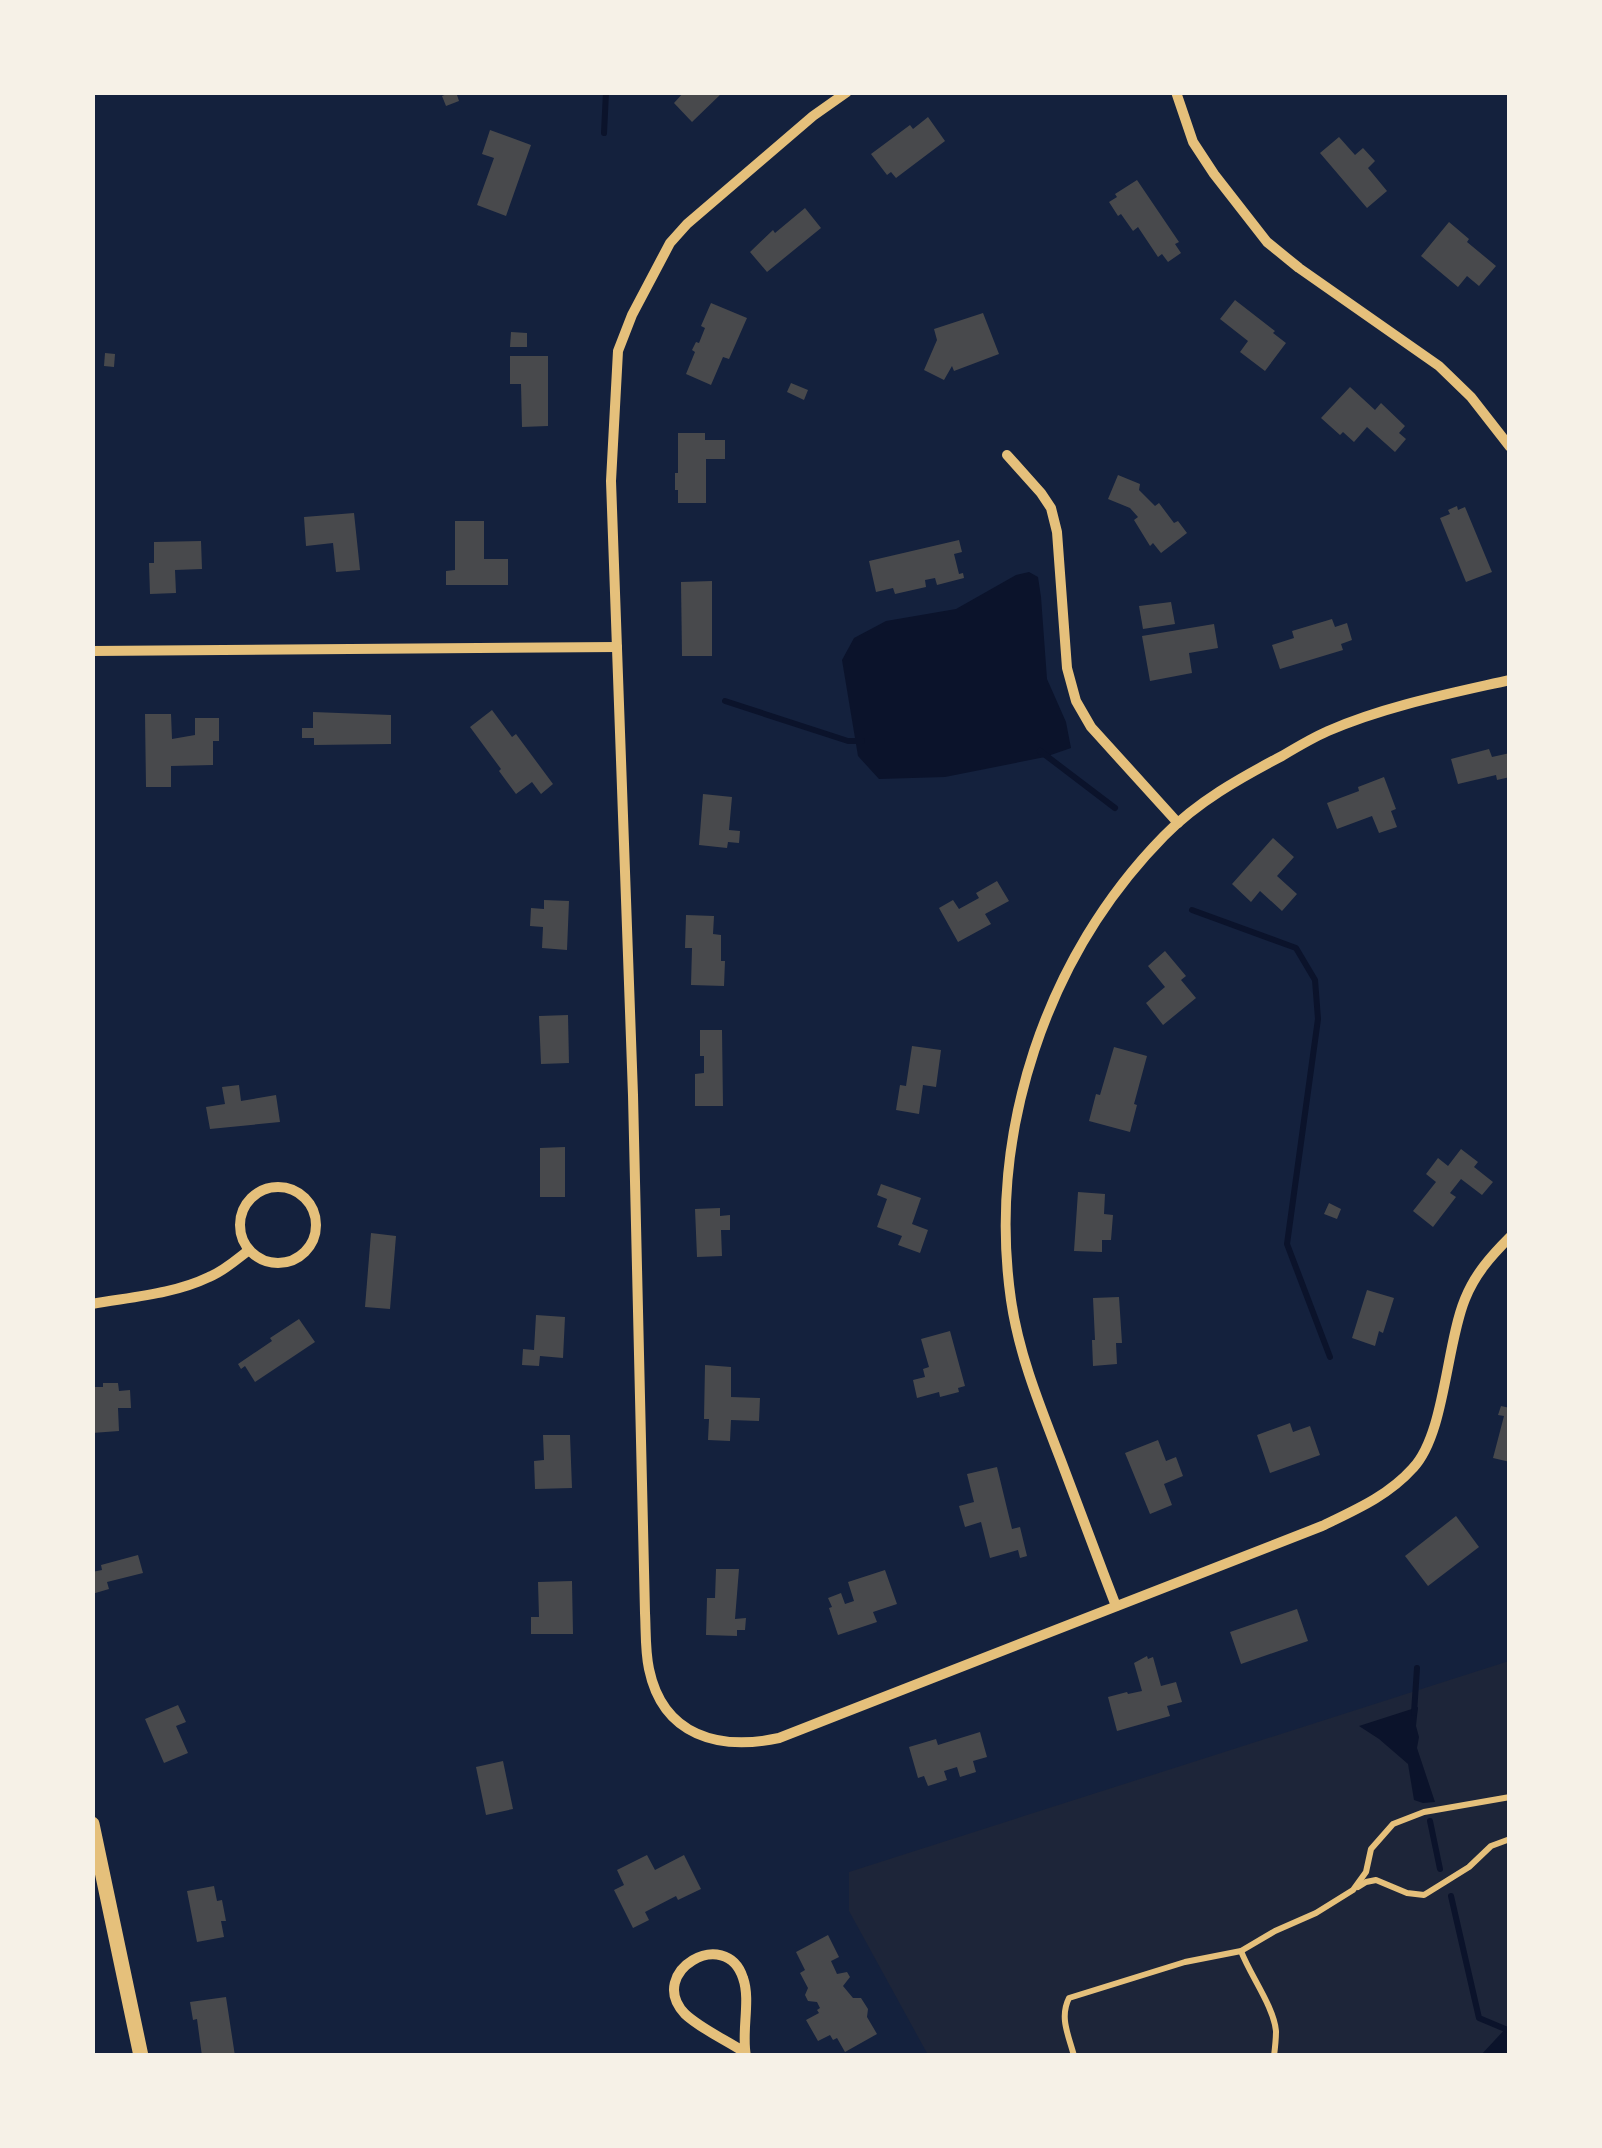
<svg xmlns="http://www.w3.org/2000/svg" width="1602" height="2148" viewBox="0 0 1602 2148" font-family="'Noto Serif',serif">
	<rect width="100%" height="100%" fill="#14213d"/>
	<path fill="#1d2539" d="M1509,1661V2055H928L849,1911V1872Z"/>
	<g fill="#0b132b">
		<path d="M1029,572L1038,577L1041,597L1047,679L1066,722L1071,748L1045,757L945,777L879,779L858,756L842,660L854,638L886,621L956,609L1016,575Z"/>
		<path d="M1418,1707L1416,1726L1419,1737L1417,1748L1435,1802L1423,1803L1414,1800L1408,1764L1379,1739L1359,1726Z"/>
		<path d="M1509,2020V2055H1481L1507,2027Z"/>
	</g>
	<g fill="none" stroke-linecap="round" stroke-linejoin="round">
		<g stroke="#0b132b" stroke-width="6">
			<path d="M604,133L606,92"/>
			<path d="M725,701L848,741H862"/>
			<path d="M1040,751L1115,808"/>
			<path d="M1192,910L1296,948L1315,980L1318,1019L1287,1244L1330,1357"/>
			<path d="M1414,1713L1417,1668"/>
			<path d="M1430,1821L1440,1869"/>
			<path d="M1451,1896L1479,2018L1510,2031"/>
		</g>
	</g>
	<g fill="#48494c">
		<path d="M452,92H456L459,101L446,106L442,96Z"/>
		<path d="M684,92H723L692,122L674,103Z"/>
		<path d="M928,117L945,141L896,178L891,172L887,175L871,154L910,125L913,129Z"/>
		<path d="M490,130L531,145L506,216L477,205L494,158L482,154Z"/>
		<path d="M1339,137L1355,155L1363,148L1375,161L1368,168L1387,191L1367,208L1320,153Z"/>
		<path d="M1137,180L1179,242L1175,244L1181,253L1168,262L1162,254L1158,257L1138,227L1133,231L1121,214L1118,216L1109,202L1117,197L1115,194Z"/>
		<path d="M805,208L821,228L767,272L750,252L773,230L775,233Z"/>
		<path d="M1449,222L1469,239L1467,242L1496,266L1479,286L1467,276L1458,287L1421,256Z"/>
		<path d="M1235,300L1275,331L1273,333L1286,343L1265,371L1240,352L1248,341L1220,319Z"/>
		<path d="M711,303L747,318L729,359L723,357L711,385L686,374L695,352L692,350L696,342L699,343L705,328L701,326Z"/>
		<path d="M983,313L999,354L954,371L952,366L944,380L924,370L937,340L934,329Z"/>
		<path d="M511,332L527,333V347H510Z"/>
		<path d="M105,353L115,354L114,367L104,366Z"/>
		<path d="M510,356H548V426L522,427L521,384H510Z"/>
		<path d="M791,383L808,390L804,400L787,392Z"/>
		<path d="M1350,387L1375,410L1381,403L1405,426L1399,433L1406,439L1395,452L1367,427L1354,442L1343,432L1340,435L1321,418Z"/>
		<path d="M678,433H705V440H725V459H706V503H678V490H675V473H678Z"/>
		<path d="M1118,475L1140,484L1139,490L1155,506L1159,503L1174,523L1178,521L1187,533L1161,553L1153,543L1150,546L1134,520L1138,517L1130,508L1108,499Z"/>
		<path d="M1457,506L1458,510L1465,507L1492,572L1466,582L1440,518L1450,514L1448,510Z"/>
		<path d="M354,513L360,570L336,572L333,543L306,546L304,517Z"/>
		<path d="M455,521H484V559H508V585H446V571L455,570Z"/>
		<path d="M959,540L962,552L954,554L959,574L963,573L964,578L937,585L935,578L925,580L926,587L895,594L893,588L876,592L869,561Z"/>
		<path d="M201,541L202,569L175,570L176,593L150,594L149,563H154V542Z"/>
		<path d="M712,581V656H682L681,582Z"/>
		<path d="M1171,602L1175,624L1143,629L1139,606Z"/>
		<path d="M1332,619L1335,627L1347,623L1352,640L1341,644L1343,650L1280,669L1272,645L1294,638L1292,631Z"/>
		<path d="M1214,624L1218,648L1189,653L1192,673L1150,681L1142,636Z"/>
		<path d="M492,710L512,737L516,734L553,784L541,794L532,782L516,794L499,771L501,769L470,727Z"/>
		<path d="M313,712L391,715V744L314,745V738H302V728H313Z"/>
		<path d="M145,714H171L172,739L195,735V718H219V741H213V765L171,766V787H146Z"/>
		<path d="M1489,749L1492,757L1510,753V777L1497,780L1496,775L1458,784L1451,759Z"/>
		<path d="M1384,777L1396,809L1391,811L1397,827L1379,833L1372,816L1337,829L1327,803L1359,791L1358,787Z"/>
		<path d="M703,794L732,797L729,830L740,831L739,843L728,842L727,848L699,845Z"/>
		<path d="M1273,838L1294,857L1277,876L1297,894L1282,911L1260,891L1251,902L1232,884Z"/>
		<path d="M997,881L1009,901L985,914L991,924L958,942L939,908L953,900L959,909L979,898L976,893Z"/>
		<path d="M544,900L569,901L567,950L542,948L543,927L530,926L531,908L544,909Z"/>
		<path d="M686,915L714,916L713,934L721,935V961H725L724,986L691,985L692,948H685Z"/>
		<path d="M1165,951L1186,976L1181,980L1196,998L1163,1025L1146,1003L1165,987L1148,966Z"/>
		<path d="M568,1015L569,1063L541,1064L539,1016Z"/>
		<path d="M700,1030H722L723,1106H695V1074L704,1073V1056H700Z"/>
		<path d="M912,1046L941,1050L936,1087L923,1085L919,1114L896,1110L900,1085L906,1086Z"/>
		<path d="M1114,1047L1147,1056L1134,1104L1137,1105L1130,1132L1089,1121L1096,1094L1100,1095Z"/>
		<path d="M239,1085L241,1101L276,1095L280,1122L210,1129L206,1107L225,1104L222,1087Z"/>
		<path d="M565,1147V1197H540V1148Z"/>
		<path d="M1461,1149L1478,1162L1474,1167L1493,1182L1482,1195L1461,1179L1450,1193L1456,1197L1433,1227L1413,1211L1436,1182L1426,1174L1438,1158L1448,1166Z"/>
		<path d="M881,1184L921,1198L912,1224L928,1230L920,1253L898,1245L902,1236L877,1227L887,1199L877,1195Z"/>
		<path d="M1078,1192L1105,1194L1104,1214L1113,1215L1111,1240H1102V1252L1074,1251Z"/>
		<path d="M1329,1203L1341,1209L1337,1219L1324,1214Z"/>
		<path d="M720,1208V1216L730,1215V1230H721L722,1256L697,1257L695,1209Z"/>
		<path d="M371,1233L396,1236L390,1309L365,1307Z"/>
		<path d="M1367,1290L1394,1298L1383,1333L1379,1331L1375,1346L1352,1338Z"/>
		<path d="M1119,1297L1122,1343H1116L1117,1364L1093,1366L1092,1340H1095L1093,1298Z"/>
		<path d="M536,1315L565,1317L563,1358L540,1356L539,1366L522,1365L523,1349L534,1350Z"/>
		<path d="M299,1319L315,1342L255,1382L245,1366L241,1369L238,1364L272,1341L270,1338Z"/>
		<path d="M950,1331L965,1386L958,1388L959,1392L940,1397L939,1392L917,1398L913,1380L925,1377L923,1369L929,1367L921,1339Z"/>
		<path d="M705,1365L731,1367V1397L760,1398L759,1421L731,1420L730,1441L708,1440L709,1419H704Z"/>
		<path d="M103,1383H118L119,1391L130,1390L131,1408H118L119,1431L92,1433V1387H103Z"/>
		<path d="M1501,1406L1510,1408V1462L1493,1458L1504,1416L1498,1415Z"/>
		<path d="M1290,1423L1293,1432L1310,1426L1320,1455L1270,1473L1257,1435Z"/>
		<path d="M543,1435H570L572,1488L535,1489L534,1461L544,1460Z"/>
		<path d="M1158,1440L1166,1461L1176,1457L1183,1476L1164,1484L1172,1505L1150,1514L1125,1453Z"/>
		<path d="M997,1467L1012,1529L1020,1527L1027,1556L1020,1558L1018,1550L990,1558L981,1522L965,1527L959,1506L974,1502L967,1474Z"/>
		<path d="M1456,1516L1479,1547L1428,1586L1405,1556Z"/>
		<path d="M138,1555L143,1573L107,1582L109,1589L92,1594V1572L102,1570L101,1565Z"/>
		<path d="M716,1569H739L735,1619L746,1618L745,1630H737V1636L706,1635L707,1598H715Z"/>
		<path d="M885,1570L897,1604L873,1612L877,1622L838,1635L829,1608L832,1607L828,1598L841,1593L845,1604L854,1601L848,1582Z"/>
		<path d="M572,1581L573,1634H531V1617H539L538,1582Z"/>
		<path d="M1297,1609L1308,1641L1241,1664L1230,1632Z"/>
		<path d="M1147,1656L1148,1659L1153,1657L1161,1686L1176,1682L1182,1702L1167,1706L1170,1716L1117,1731L1108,1697L1127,1692L1128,1694L1142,1691L1134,1663Z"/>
		<path d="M178,1705L186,1722L176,1726L188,1753L164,1763L145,1719Z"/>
		<path d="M980,1732L987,1757L973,1761L976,1772L960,1777L957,1767L944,1771L947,1780L928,1786L924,1776L918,1778L909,1747L936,1739L938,1745Z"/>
		<path d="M503,1761L513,1809L486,1815L476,1767Z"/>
		<path d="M647,1855L655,1870L684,1855L701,1889L678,1900L676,1896L645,1912L649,1920L633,1928L614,1890L624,1885L617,1870Z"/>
		<path d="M214,1886L217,1901L222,1900L226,1921H221L224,1937L197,1942L187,1891Z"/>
		<path d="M828,1935L839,1957L831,1961L837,1974L847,1972L850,1977L843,1986L853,1998H861L868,2009L867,2017L877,2034L845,2052L837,2038L833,2040L830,2035L818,2041L806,2020L819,2013L817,2010L820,2008L817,2002L808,2001L805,1995L808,1988L800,1973L805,1970L796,1952Z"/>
		<path d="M226,1997L235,2056H202L197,2019L193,2020L190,2002Z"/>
	</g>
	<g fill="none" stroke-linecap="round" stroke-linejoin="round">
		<g stroke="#e5c07b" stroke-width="6">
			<path d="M1358,1887L1366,1882L1376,1880L1407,1893L1424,1895L1469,1867L1491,1846L1510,1839"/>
			<path d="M1241,1951C1250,1975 1274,2007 1276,2031C1276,2039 1275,2048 1274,2056"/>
			<path d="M1074,2056C1069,2036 1059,2018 1069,1998L1185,1962L1241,1951L1275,1931L1316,1913L1353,1890L1366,1872L1371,1849L1393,1824L1424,1812L1510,1797"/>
		</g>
		<g stroke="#e5c07b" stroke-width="10">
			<path d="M847,92L813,116L687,224L670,243L632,315L618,351L611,481L633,1095L645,1613C646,1631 645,1651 649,1669C663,1736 719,1751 779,1738L1322,1526C1355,1510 1388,1496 1413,1468C1445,1434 1446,1345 1465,1299C1475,1274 1491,1256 1510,1237"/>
			<path d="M1176,92L1193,142L1214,174L1267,242L1299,268L1439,366L1471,397L1510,447"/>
			<path d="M1007,455L1041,493L1051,508L1057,532L1067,668L1076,701L1091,727L1178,823"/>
			<path d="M92,651L617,647"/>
			<circle cx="278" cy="1225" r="38"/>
			<path d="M92,1304C131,1297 174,1294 209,1277C224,1271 236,1260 249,1250"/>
			<path d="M1116,1606C1097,1557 1079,1508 1060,1458C1040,1406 1019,1355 1011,1300C987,1133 1046,956 1164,836C1197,802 1240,778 1282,756C1297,747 1312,738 1328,731C1386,706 1448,694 1510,680"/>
			<path d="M744,2052C726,2040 701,2029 685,2014C645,1972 726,1925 743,1978C751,2000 741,2032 746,2056"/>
		</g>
		<path stroke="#e5c07b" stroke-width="15" d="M92,1824L141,2056"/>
	</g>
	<rect width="1602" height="2148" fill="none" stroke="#f6f1e7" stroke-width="190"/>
</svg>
